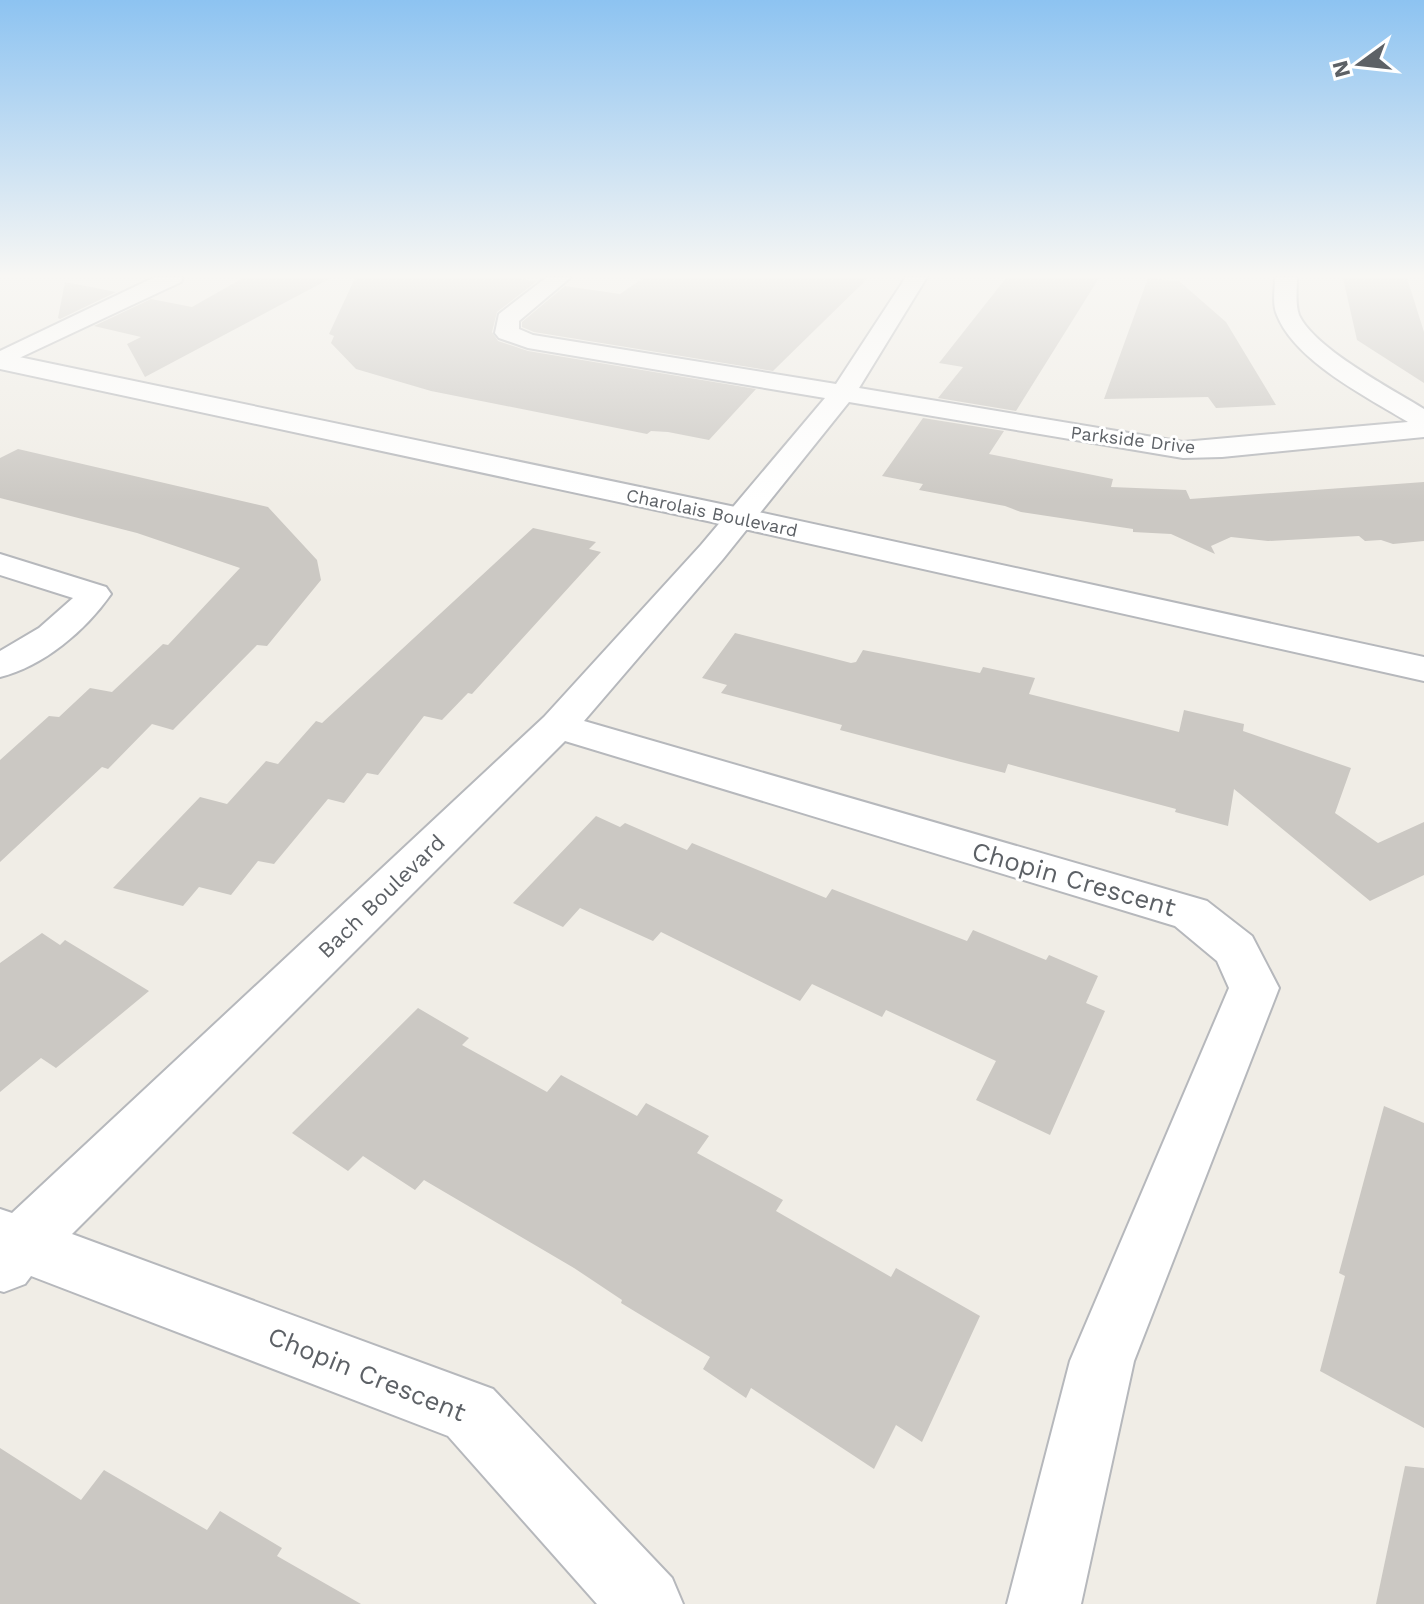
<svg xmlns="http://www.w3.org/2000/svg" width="1424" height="1604" viewBox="0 0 1424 1604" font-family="'Work Sans',sans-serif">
	<rect width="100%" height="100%" fill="#f0ede6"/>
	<g fill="#cbc8c3">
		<path d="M243,278H331L145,377L127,344L141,337L94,326L151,299L192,307Z"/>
		<path d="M355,278H513L537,281L497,312L492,332L498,341L528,351L756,389L709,440L668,432L651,431L647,434L431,391L356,369L331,343L334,336L329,334Z"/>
		<path d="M643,278H868L773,371L534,332L522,327V322L565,286L620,294Z"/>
		<path d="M1006,278H1099L1016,411L938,398L963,367L939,363Z"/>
		<path d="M1148,278L1179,281L1226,322L1276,405L1216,408L1208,397L1104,399Z"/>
		<path d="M1343,278H1407L1424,332V383L1357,340Z"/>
		<path d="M65,282L116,292L60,319L58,318Z"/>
		<path d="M923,418L1004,431L989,454L1113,479L1111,487L1186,490L1190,499L1424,482V541L1393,544L1381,540L1365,541L1359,536L1268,541L1231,537L1211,546L1215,554L1171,534L1133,532V529L1021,512L1005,506L919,490L923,484L882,476Z"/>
		<path d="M18,449L268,507L317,560L321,580L267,646L257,645L173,730L152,724L108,769L102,767L0,862V760L49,716L59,717L90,688L112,692L163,644L168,645L240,568L137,533L0,498V458Z"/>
		<path d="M533,528L596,542L589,549L601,552L472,694L468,693L442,720L424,716L378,775L367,773L344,803L328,799L274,864L258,861L231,895L199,887L183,906L113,888L200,797L227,804L266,761L278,764L316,721L322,723Z"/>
		<path d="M735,633L851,663L856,662L863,650L980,673L983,667L1035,678L1029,694L1179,732L1184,710L1244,724L1243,731L1351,768L1335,813L1378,843L1424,822V875L1370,901L1234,789L1228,826L1175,812L1176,809L1008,764L1005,773L961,762L840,730L842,725L721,693L727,685L702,678Z"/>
		<path d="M596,816L620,827L625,823L687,850L692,843L826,898L832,889L967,941L973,930L1046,960L1049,955L1098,976L1086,1003L1105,1011L1050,1135L976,1100L996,1061L886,1010L882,1017L812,984L800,1001L661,932L653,941L580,908L563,927L513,903Z"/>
		<path d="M42,933L60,945L65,940L149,991L56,1068L41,1058L0,1092V963Z"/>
		<path d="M418,1008L469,1038L462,1045L547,1092L561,1075L637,1116L646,1103L709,1136L697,1153L783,1200L776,1211L891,1277L896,1268L980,1316L922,1442L896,1425L874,1469L751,1388L746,1398L703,1369L710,1357L621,1303L622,1300L574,1268L424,1180L415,1190L363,1156L348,1171L292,1133Z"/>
		<path d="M1384,1106L1424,1123V1428L1320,1371L1345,1276L1339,1273Z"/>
		<path d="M0,1448L81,1500L104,1470L207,1530L220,1511L282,1548L277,1556L361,1604H0Z"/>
		<path d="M1405,1466L1424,1468V1604H1376Z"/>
	</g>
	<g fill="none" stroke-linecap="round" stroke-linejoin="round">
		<defs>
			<g id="minor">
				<path d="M155,277H183L181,282L0,367V351Z"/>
				<path d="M547,277H571L519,321V329L533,335L836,384L906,277H927L859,388L1183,442L1408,422C1367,397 1295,361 1277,315C1272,304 1275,289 1275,277H1297C1297,289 1295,304 1299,315C1315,349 1392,389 1424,409V437L1222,457L1183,458L849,402L723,559L584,721L1207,901L1252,936L1279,988L1134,1361L1081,1604H1007L1070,1361L1229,988L1217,961L1175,926L565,741L72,1234L493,1389L672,1578L683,1604H597L448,1436L31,1276L25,1284L4,1292L0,1291V1209L12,1213L544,717L701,545L825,398L528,348L499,338L495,333L499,314Z"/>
				<path d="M0,554L106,587L111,594C85,631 44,666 0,677V651L39,628L73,598L0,575Z"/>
			</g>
			<path id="tertiary" d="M0,353L740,508L1424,657V681L740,528L0,369Z"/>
		</defs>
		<use href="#minor" stroke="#b6b8bc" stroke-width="4"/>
		<use href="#tertiary" stroke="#b6b8bc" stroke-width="4"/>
		<use href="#minor" fill="#fff" fill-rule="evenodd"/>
		<use href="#tertiary" fill="#fff" fill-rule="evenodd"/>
	</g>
	<linearGradient id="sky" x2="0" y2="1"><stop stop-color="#8dc3f1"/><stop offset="0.55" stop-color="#f8f7f4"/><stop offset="1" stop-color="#f8f7f4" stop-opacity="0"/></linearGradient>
	<rect width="1424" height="502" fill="url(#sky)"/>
	<g text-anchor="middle" stroke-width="6" stroke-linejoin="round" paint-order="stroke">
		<g font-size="18" fill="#5d6166" stroke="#fff">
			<text transform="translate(1133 440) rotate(7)" y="6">Parkside Drive</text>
			<text transform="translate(712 513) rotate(12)" y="6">Charolais Boulevard</text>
		</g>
		<g font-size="22" fill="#5d6166" stroke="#fff">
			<text transform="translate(381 896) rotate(-44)" y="8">Bach Boulevard</text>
		</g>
		<g font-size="26" fill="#5d6166" stroke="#fff">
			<text transform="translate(1074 879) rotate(16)" y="9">Chopin Crescent</text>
			<text transform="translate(367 1374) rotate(22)" y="9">Chopin Crescent</text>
		</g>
	</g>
	<g transform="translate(1360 64) rotate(255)" stroke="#ffffff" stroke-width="6" paint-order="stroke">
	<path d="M0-6L14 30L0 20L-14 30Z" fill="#5d6166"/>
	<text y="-12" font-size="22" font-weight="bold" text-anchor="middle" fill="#5d6166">N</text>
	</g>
</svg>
